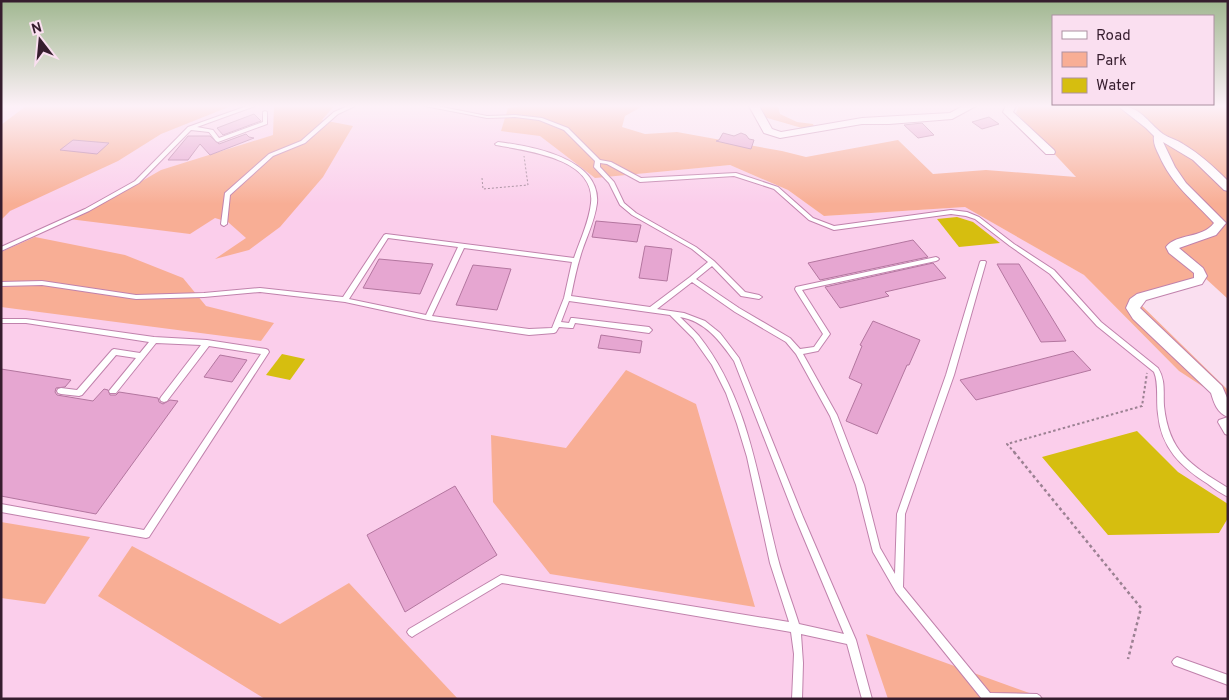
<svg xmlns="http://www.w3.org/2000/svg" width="1229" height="700" viewBox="0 0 1229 700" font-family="Overpass,sans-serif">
	<rect width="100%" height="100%" fill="#fadff0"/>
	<path fill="#fbceeb" d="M1,106H500L508,108L506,113L634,174L730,165L788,190L824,216L965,207L1084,275L1179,371L1228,403V699H1Z"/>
	<g fill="#f8ae95">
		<path d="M26,106H231L161,134L118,161L10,211L1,220V125Z"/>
		<path d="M274,106H334L322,120L353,126L323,177L280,227L249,250L215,259L246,238L228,222L215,218L190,234L69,219L128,189L161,170L273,135Z"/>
		<path d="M524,106H643L625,116L622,127L645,134L677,132L782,151L806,157L898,140L933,174L986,170L1076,177L1016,113L1019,106H1228V299L1204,277L1135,299L1228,390V403L1179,371L1084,275L965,207L824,216L788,190L730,165L595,178L540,136L501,131L508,108Z"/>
		<path d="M759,106H778L780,114L797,122L813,124L814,126L802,128L764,117Z"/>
		<path d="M35,237L125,255L183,278L206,306L274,323L261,341L1,307V252Z"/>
		<path d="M626,370L696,404L755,607L550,574L493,502L491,435L566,448Z"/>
		<path d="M1,522L90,537L45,604L1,598Z"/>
		<path d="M132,546L280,624L349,583L458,699H265L98,596Z"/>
		<path d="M866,634L1046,699H888Z"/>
	</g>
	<g fill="#d6be0f">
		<path d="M957,217L973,222L1000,243L959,247L937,219Z"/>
		<path d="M282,354L305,359L290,380L266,375Z"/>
		<path d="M1137,431L1178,472L1228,504V518L1219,533L1108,535L1042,457Z"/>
	</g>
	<g fill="#e6a6d1" stroke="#b3769f">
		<path d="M254,114L261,121L223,135L217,128Z"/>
		<path d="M989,117L999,124L982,129L972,122Z"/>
		<path d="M922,123L934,135L918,138L904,125Z"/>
		<path d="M723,133L734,136L741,133L746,135L749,139L754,140L751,149L716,141L719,140Z"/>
		<path d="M246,134L249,137L254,138L210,155L200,144L188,160H168L188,136H210L219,144Z"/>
		<path d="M73,140L109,143L97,154L60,150Z"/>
		<path d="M596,221L641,225L637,242L592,237Z"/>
		<path d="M913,240L928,257L820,280L808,263Z"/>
		<path d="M645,246L672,249L667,281L639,278Z"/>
		<path d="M379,259L433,264L420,294L363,288Z"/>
		<path d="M933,263L946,278L885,292L889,296L840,308L825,287Z"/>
		<path d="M997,264H1019L1066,341L1041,342Z"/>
		<path d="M473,265L511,269L497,310L456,305Z"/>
		<path d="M873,321L920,340L909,365H907L877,434L846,421L862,384L849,378L862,346L860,345Z"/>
		<path d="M601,335L642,341L640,353L598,348Z"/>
		<path d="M1073,351L1091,370L976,400L960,380Z"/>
		<path d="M220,355L247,360L232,382L204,377Z"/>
		<path d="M1,369L71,380L65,387L56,388L55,392L57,395L93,401L104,389L108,390L110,395H116L119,392L158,398L159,402L163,404L170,400L178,401L96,514L1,496Z"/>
		<path d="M455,486L497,555L405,612L367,535Z"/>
	</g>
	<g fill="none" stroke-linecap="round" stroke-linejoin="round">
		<defs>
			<g id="lane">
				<path d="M247,106H255L197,127L213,130L219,138L263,122V112L265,111L267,112V124L218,142L216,141L209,132L191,130L139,183L89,211L1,251V247L85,209L135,181L188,127Z"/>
				<path d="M348,106H355L338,114L305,143L273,156L230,195L227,224L224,226L222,225L221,224L225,193L269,154L301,141L334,112Z"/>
				<path d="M425,106H437L487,116L515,115L542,118L568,128L600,160L611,162L641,178L736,173L778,187L813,218L834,226L951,210L967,212L979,217L1014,244L1054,270L1101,322L1158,368C1166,381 1163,392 1164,406C1169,453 1191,465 1228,488V497C1221,493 1214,489 1208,484C1181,467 1161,448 1158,414C1156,401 1159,383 1154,372L1097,326L1050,274L1010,246L975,219L966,216L951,214L834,230L809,220L774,189L734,176L640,182L607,164L600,163V167L614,182L624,203L636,213L696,247L714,261L745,292L759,295L762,297L759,299L741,296L712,266L696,279L739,308L790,338L800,349L814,347L823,334L796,291L795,289L796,287L936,257L938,258L939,259L938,260L936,261L802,290L830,334L818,351L803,354L837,415L864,485L880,548L895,574L897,514L946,375L980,262L981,261H985L986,262L954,375L905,514L903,587L990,693L1037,694L1040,696L1042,699H982L896,592L873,552L856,485L830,416L796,354L786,342L735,312L692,282L657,309L684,313L705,321L720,333L739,358L803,517L856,640L872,699H862L847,644L801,634L803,663L802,699H792L794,654L791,632L502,583L415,635L412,637L409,635L407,632L409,629L501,575L789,622L770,563L747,457L737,424L726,393L712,365L693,338L670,315L569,301L561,322L569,323L571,318H573L649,327L652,330L649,333L575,323L573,328H571L559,327L556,332L554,333L529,335L428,320L345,302L260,292L204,297L136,299L42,285L1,286V282L42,281L136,295L204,293L260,288L343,297L384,235L386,234L574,258C580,240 589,222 591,203C596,158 527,151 496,145L495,144L498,142C530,146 601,158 597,203C595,220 587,236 582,251C577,266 574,281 571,296L650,307L690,277L708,262L692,249L632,215L620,205L609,183L594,167L595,161L564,130L539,120L515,117L487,118ZM388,238L458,247L426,315L349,299ZM464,248L572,262L564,298L552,328L529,329L432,316ZM680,317C705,321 720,341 734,361L795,517L844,634L799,624C792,601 783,579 777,555C758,480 749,399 699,336C693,329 686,323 680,317Z"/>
				<path d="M1,319H26L154,337L207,340L266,349L268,350L269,352L149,537L146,538L1,512V504L144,530L261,354L209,346L167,401L164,402L161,401L160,399L161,397L201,345L156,343L116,393H110L109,391L136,358L116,355L82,395L79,396L61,394L58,393L57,391L58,389L61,388L77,390L112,350L114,349L140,353L149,342L26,323H1Z"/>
				<path d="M1228,417V435L1225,434L1218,422L1219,420Z"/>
				<path d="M1177,657L1228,675V685L1174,665L1172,662L1174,659Z"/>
			</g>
			<g id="street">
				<path d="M749,106H759L772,129L781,132L862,118L950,113L963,106H976L952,119L889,124H862L780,138L764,133Z"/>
				<path d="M1006,106H1016L1013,112L1054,150L1055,152L1054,154H1046L1009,118L1003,112Z"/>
				<path d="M1118,106C1141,106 1147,122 1163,134C1169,138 1177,140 1183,144C1200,154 1214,167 1228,181V191L1224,190L1193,160L1163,142L1175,167L1186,183L1226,223L1216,235L1179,248L1203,268L1207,276L1202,284L1146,300L1140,308L1222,386L1228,400V417C1217,413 1214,403 1211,393L1133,319L1126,308L1130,299L1137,294L1194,278V273L1169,253L1166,247C1177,233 1202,239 1214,223C1193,200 1172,185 1159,155C1156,149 1153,143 1154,136L1146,128Z"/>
			</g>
		</defs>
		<use href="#lane" stroke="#c082ac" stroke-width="2"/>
		<use href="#street" stroke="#c082ac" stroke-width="2"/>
		<path stroke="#9b8192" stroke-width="1" stroke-dasharray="2 2" stroke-linecap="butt" d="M482,178L483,189L528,185L524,156"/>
		<path stroke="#9b8192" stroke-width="2" stroke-dasharray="2.5 2.5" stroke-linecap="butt" d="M1015,453L1007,444L1142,406L1147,373"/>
		<path stroke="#9b8192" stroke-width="2.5" stroke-dasharray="3 3" stroke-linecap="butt" d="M1014,452L1141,608L1128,659"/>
		<use href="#lane" fill="#fff" fill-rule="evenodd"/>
		<use href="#street" fill="#fff" fill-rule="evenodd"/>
	</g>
	<linearGradient id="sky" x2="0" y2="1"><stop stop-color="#a1b891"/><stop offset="0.52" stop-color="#fdf1f8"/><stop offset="1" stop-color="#fdf1f8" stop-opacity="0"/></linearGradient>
	<rect width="1229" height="204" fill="url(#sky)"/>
	<rect width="1229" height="700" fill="none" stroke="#361d2e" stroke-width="5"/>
	<rect x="1052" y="15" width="162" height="90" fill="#fadff0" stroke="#ac91a2"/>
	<rect x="1062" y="31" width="25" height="8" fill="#ffffff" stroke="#ac91a2"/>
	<text x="1096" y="40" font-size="15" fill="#361d2e">Road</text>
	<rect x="1062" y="52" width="25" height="15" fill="#f8ae95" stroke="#ac91a2"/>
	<text x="1096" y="65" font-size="15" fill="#361d2e">Park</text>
	<rect x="1062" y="78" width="25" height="15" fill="#d6be0f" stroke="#ac91a2"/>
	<text x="1096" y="90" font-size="15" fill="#361d2e">Water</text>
	<g transform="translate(40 40) rotate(344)" stroke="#fadff0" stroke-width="4" paint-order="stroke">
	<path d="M0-4L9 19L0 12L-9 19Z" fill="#361d2e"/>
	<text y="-8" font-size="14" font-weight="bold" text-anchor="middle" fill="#361d2e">N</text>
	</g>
</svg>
